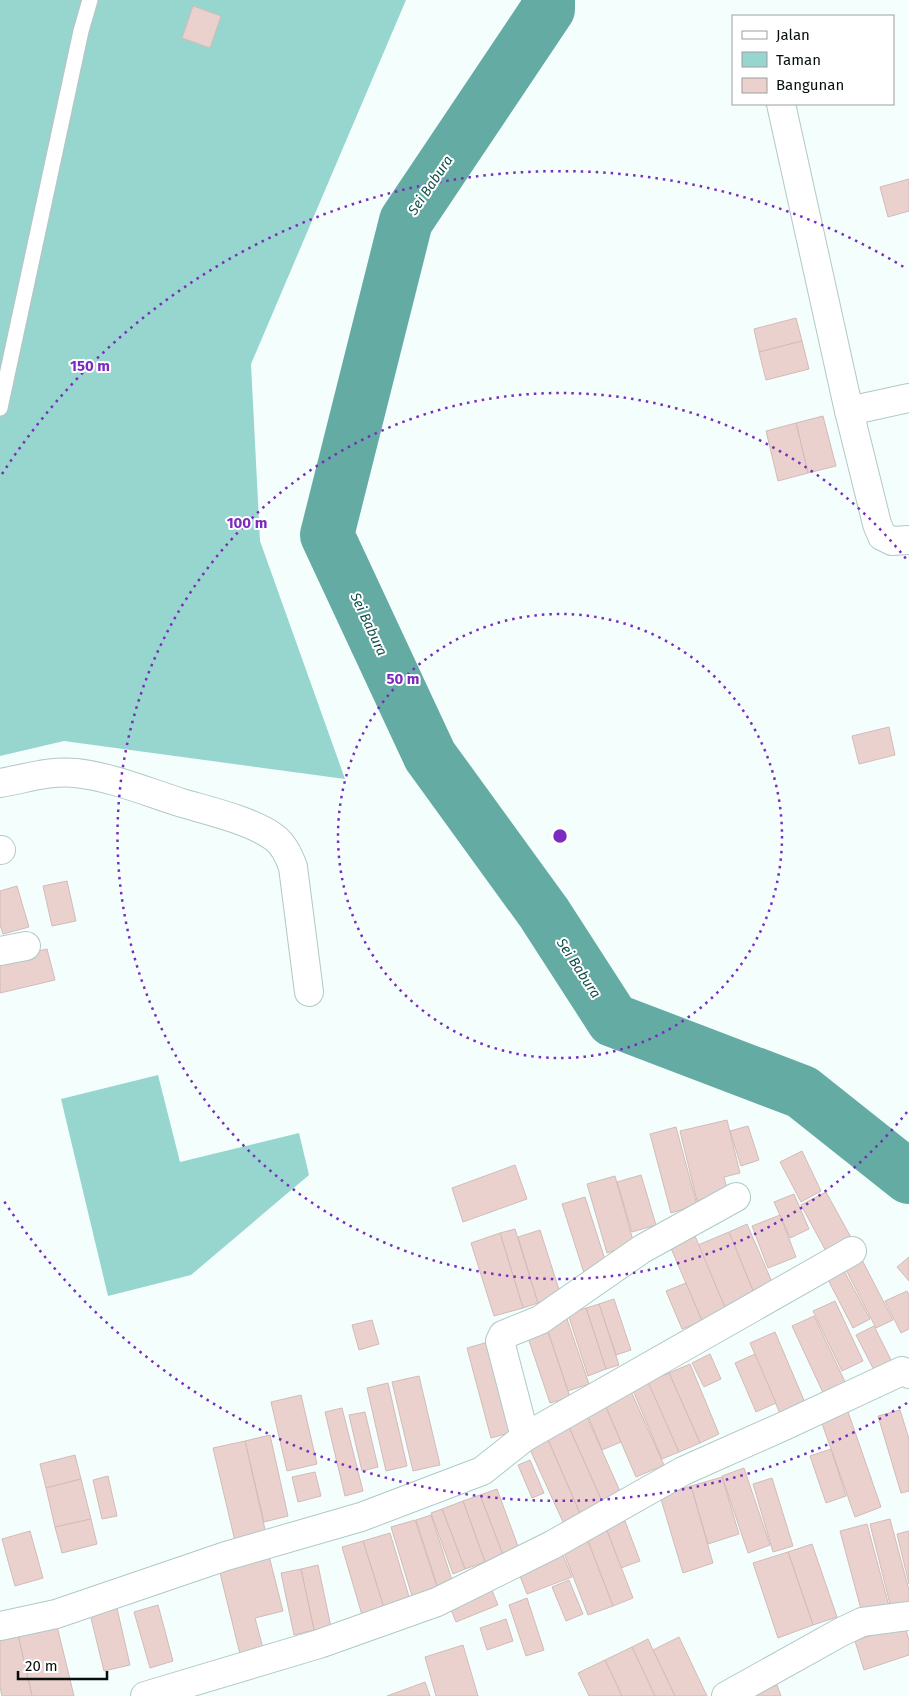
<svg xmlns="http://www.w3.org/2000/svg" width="909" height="1696" viewBox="0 0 909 1696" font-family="'Fira Sans',sans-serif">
	<rect width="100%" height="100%" fill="#f4fefd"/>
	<g fill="#97d5cf">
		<path d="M0,0H406L251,364L260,541L345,779L64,741L0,756Z"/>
		<path d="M158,1075L180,1162L299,1133L309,1175L191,1275L108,1296L61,1099Z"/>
	</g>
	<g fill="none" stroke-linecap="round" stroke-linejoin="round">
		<path stroke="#64aba4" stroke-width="54" d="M548,0V9L406,221L327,535L430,756L544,913L613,1020L802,1092L909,1177"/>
	</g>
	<g fill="#ead1cd" stroke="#d3bbb7">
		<path d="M193,6L221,16L210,48L182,38Z"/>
		<path d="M909,179V211L888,217L880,187Z"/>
		<path d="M796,318L802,341L759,352L754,329Z"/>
		<path d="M802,341L809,369L766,380L759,352Z"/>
		<path d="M823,416L836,466L808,473L796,423Z"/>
		<path d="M796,423L808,473L778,481L766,431Z"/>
		<path d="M889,727L895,755L859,764L852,736Z"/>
		<path d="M67,881L76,921L52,926L43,886Z"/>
		<path d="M17,886L29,927L3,934L0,925V891Z"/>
		<path d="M47,949L55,980L0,993V960Z"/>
		<path d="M727,1120L740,1173L724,1177L728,1193L697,1201L680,1131Z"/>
		<path d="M748,1126L759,1160L741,1166L730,1131Z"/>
		<path d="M676,1127L697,1205L671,1213L650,1134Z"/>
		<path d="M802,1151L821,1191L801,1202L780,1162Z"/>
		<path d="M515,1165L527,1199L463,1222L452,1188Z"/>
		<path d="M641,1175L656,1225L632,1232L617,1182Z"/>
		<path d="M615,1176L634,1244L607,1253L587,1184Z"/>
		<path d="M826,1192L853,1241L828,1255L801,1205Z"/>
		<path d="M794,1194L809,1229L790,1238L774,1202Z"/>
		<path d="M585,1197L607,1266L584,1273L562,1204Z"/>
		<path d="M780,1215L796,1257L768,1268L752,1226Z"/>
		<path d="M747,1224L775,1289L756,1298L729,1232Z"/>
		<path d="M515,1229L538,1303L523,1308L500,1233Z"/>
		<path d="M540,1230L561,1296L538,1303L518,1237Z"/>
		<path d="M729,1232L756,1298L726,1310L698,1245Z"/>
		<path d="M500,1233L523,1308L494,1316L471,1243Z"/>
		<path d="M695,1236L726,1310L702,1321L670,1246Z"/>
		<path d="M859,1254L893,1320L876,1328L842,1262Z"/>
		<path d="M909,1257V1281L897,1267Z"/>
		<path d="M841,1265L870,1319L853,1328L825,1274Z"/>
		<path d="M686,1283L702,1321L682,1329L666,1291Z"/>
		<path d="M907,1291L909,1295V1329L901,1333L885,1301Z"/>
		<path d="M614,1299L631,1350L616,1355L599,1304Z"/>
		<path d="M835,1301L863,1361L842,1371L813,1311Z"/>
		<path d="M599,1304L619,1365L606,1369L586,1308Z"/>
		<path d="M586,1308L606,1369L588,1376L568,1314Z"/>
		<path d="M565,1313L589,1384L568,1391L544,1320Z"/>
		<path d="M814,1316L847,1386L825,1397L792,1326Z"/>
		<path d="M372,1320L379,1344L359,1350L352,1325Z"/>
		<path d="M544,1320L570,1397L550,1403L524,1326Z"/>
		<path d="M874,1326L894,1366L876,1374L856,1335Z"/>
		<path d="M775,1332L806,1405L781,1416L750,1343Z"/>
		<path d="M499,1339L523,1429L491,1438L467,1348Z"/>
		<path d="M710,1354L721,1379L704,1387L692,1363Z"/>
		<path d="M755,1354L776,1403L756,1412L735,1363Z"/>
		<path d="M690,1364L719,1434L700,1443L669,1373Z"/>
		<path d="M645,1373L679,1452L662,1459L629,1381Z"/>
		<path d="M669,1373L700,1443L679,1452L648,1382Z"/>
		<path d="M419,1376L440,1465L413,1471L392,1382Z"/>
		<path d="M388,1383L407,1466L386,1471L367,1388Z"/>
		<path d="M629,1387L664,1465L636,1477L602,1398Z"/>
		<path d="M301,1395L317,1464L287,1471L271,1402Z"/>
		<path d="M602,1398L621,1442L602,1450L584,1406Z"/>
		<path d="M846,1406L881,1507L855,1517L819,1415Z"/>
		<path d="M342,1408L363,1491L345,1496L325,1412Z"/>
		<path d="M900,1410L909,1439V1491L901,1493L878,1416Z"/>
		<path d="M365,1412L378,1467L362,1471L349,1415Z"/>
		<path d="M587,1417L623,1498L604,1506L568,1425Z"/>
		<path d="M568,1425L604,1506L581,1516L546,1435Z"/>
		<path d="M270,1435L288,1516L264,1522L245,1441Z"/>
		<path d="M546,1435L581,1516L564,1524L527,1443Z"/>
		<path d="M245,1441L266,1534L235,1541L213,1448Z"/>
		<path d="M831,1449L846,1496L826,1503L810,1456Z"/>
		<path d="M75,1455L81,1479L46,1488L40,1464Z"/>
		<path d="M530,1460L544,1493L532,1498L518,1465Z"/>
		<path d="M744,1468L770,1545L748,1553L722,1476Z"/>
		<path d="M315,1472L321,1496L298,1502L292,1477Z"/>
		<path d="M108,1476L117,1516L102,1519L93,1480Z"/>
		<path d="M722,1477L739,1534L708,1544L691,1486Z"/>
		<path d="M772,1478L793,1546L773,1552L753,1484Z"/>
		<path d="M81,1479L91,1519L55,1527L46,1488Z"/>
		<path d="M691,1486L713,1563L683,1573L660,1496Z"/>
		<path d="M497,1489L519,1549L503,1555L480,1495Z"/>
		<path d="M480,1495L503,1555L485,1562L463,1501Z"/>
		<path d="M463,1501L485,1562L465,1569L442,1509Z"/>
		<path d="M442,1509L465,1569L453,1574L431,1513Z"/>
		<path d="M431,1515L453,1583L438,1588L416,1520Z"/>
		<path d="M91,1519L97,1544L62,1553L55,1527Z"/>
		<path d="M890,1519L909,1590V1603L891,1608L870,1524Z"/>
		<path d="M415,1520L437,1587L412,1596L391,1527Z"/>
		<path d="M625,1521L640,1561L621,1568L606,1528Z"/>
		<path d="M867,1524L889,1606L862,1613L840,1531Z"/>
		<path d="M606,1528L633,1598L613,1606L586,1536Z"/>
		<path d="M30,1531L43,1578L15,1586L2,1539Z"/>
		<path d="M909,1531V1584L897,1534Z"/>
		<path d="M390,1533L410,1600L384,1608L363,1541Z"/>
		<path d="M586,1536L613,1606L588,1615L561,1545Z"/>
		<path d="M363,1541L384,1608L362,1615L342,1547Z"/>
		<path d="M812,1544L837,1617L813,1625L788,1552Z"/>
		<path d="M560,1548L572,1577L527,1594L516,1566Z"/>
		<path d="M268,1552L283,1611L255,1618L263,1648L240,1654L218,1565Z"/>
		<path d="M788,1552L813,1625L778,1638L753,1563Z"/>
		<path d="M318,1565L331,1627L314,1630L301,1569Z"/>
		<path d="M301,1569L314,1630L294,1635L281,1573Z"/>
		<path d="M569,1580L583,1614L566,1621L552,1587Z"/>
		<path d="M491,1588L498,1605L456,1622L449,1605Z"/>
		<path d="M527,1598L544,1650L526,1656L509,1605Z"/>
		<path d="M116,1604L130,1665L104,1671L89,1610Z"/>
		<path d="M158,1605L173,1661L150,1668L134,1612Z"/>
		<path d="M506,1619L513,1641L487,1650L480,1628Z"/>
		<path d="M904,1624L909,1640V1655L864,1670L855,1641Z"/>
		<path d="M57,1626L74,1696H32L18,1635Z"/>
		<path d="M18,1635L32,1696H2L0,1687V1639Z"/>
		<path d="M679,1637L707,1696H675L653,1650Z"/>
		<path d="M648,1639L653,1650L675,1696H655L632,1647Z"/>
		<path d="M463,1645L478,1696H436L425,1657Z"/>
		<path d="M632,1647L655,1696H622L605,1660Z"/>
		<path d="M605,1660L622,1696H589L578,1673Z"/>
		<path d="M425,1682L430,1696H387Z"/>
		<path d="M777,1685L781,1696H750Z"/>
	</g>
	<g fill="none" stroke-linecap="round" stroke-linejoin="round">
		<defs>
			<path id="service" d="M0,408L81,31L90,0"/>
			<g id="minor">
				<path d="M781,104L849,411"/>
				<path d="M909,398L849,411L877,524L882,536L892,541L909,540"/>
				<path d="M0,783C24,779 51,770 76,773C112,777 147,792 182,803C209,811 253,821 275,838C284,845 289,856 293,867L309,992"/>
				<path d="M0,850H1"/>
				<path d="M0,951L26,946"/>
				<path d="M525,1437L501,1345L500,1341L503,1335L540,1320L642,1249L736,1197"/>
				<path d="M0,1626L56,1614L226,1556L361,1517L482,1471L525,1437L852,1251"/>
				<path d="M145,1696L319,1644L437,1602L552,1545L683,1471L784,1426L902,1371L909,1374"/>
				<path d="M726,1696L841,1632L862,1622L909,1616"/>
			</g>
		</defs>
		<use href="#service" stroke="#b0c9c6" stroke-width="18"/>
		<use href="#minor" stroke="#b0c9c6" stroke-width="30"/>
		<use href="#service" stroke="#fff" stroke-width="15"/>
		<use href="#minor" stroke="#fff" stroke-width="28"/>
	</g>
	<g fill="none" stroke="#7b2cbf" stroke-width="2.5" stroke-dasharray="2.5 5">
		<circle cx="560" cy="836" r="222"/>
		<path d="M907 1112A443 443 0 1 1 907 560"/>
		<path d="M907 1403A665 665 0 0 1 2 1198M2 474A665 665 0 0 1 907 269"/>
	</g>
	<g text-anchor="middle" stroke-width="4" stroke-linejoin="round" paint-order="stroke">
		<g font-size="14" font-style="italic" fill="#0f4f4b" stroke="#fff">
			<text transform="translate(430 185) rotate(-56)" y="5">Sei Babura</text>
			<text transform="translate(369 624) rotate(65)" y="5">Sei Babura</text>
			<text transform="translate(579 968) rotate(57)" y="5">Sei Babura</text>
		</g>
	</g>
	<circle cx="560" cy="836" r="8" fill="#7b2cbf" stroke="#fff" stroke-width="2.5"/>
	<g font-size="15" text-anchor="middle" font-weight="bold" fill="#7b2cbf" stroke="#fff" stroke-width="4" stroke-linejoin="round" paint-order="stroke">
		<text x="90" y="371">150 m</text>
		<text x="247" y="528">100 m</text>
		<text x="403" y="684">50 m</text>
	</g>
	<rect x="732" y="15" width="162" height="90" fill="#ffffff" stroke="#9b9f9f"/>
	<rect x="742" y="31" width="25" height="8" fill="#ffffff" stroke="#9b9f9f"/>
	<text x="776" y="40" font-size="15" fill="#060f0e">Jalan</text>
	<rect x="742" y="52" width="25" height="15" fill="#97d5cf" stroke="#9b9f9f"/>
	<text x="776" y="65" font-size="15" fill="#060f0e">Taman</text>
	<rect x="742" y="78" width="25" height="15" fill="#ead1cd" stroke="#9b9f9f"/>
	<text x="776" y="90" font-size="15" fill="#060f0e">Bangunan</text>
	<path d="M18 1671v8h89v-8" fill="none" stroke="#060f0e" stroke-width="2.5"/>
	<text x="25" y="1671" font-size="15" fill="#060f0e" stroke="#ffffff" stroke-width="4" paint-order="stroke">20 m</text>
</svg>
